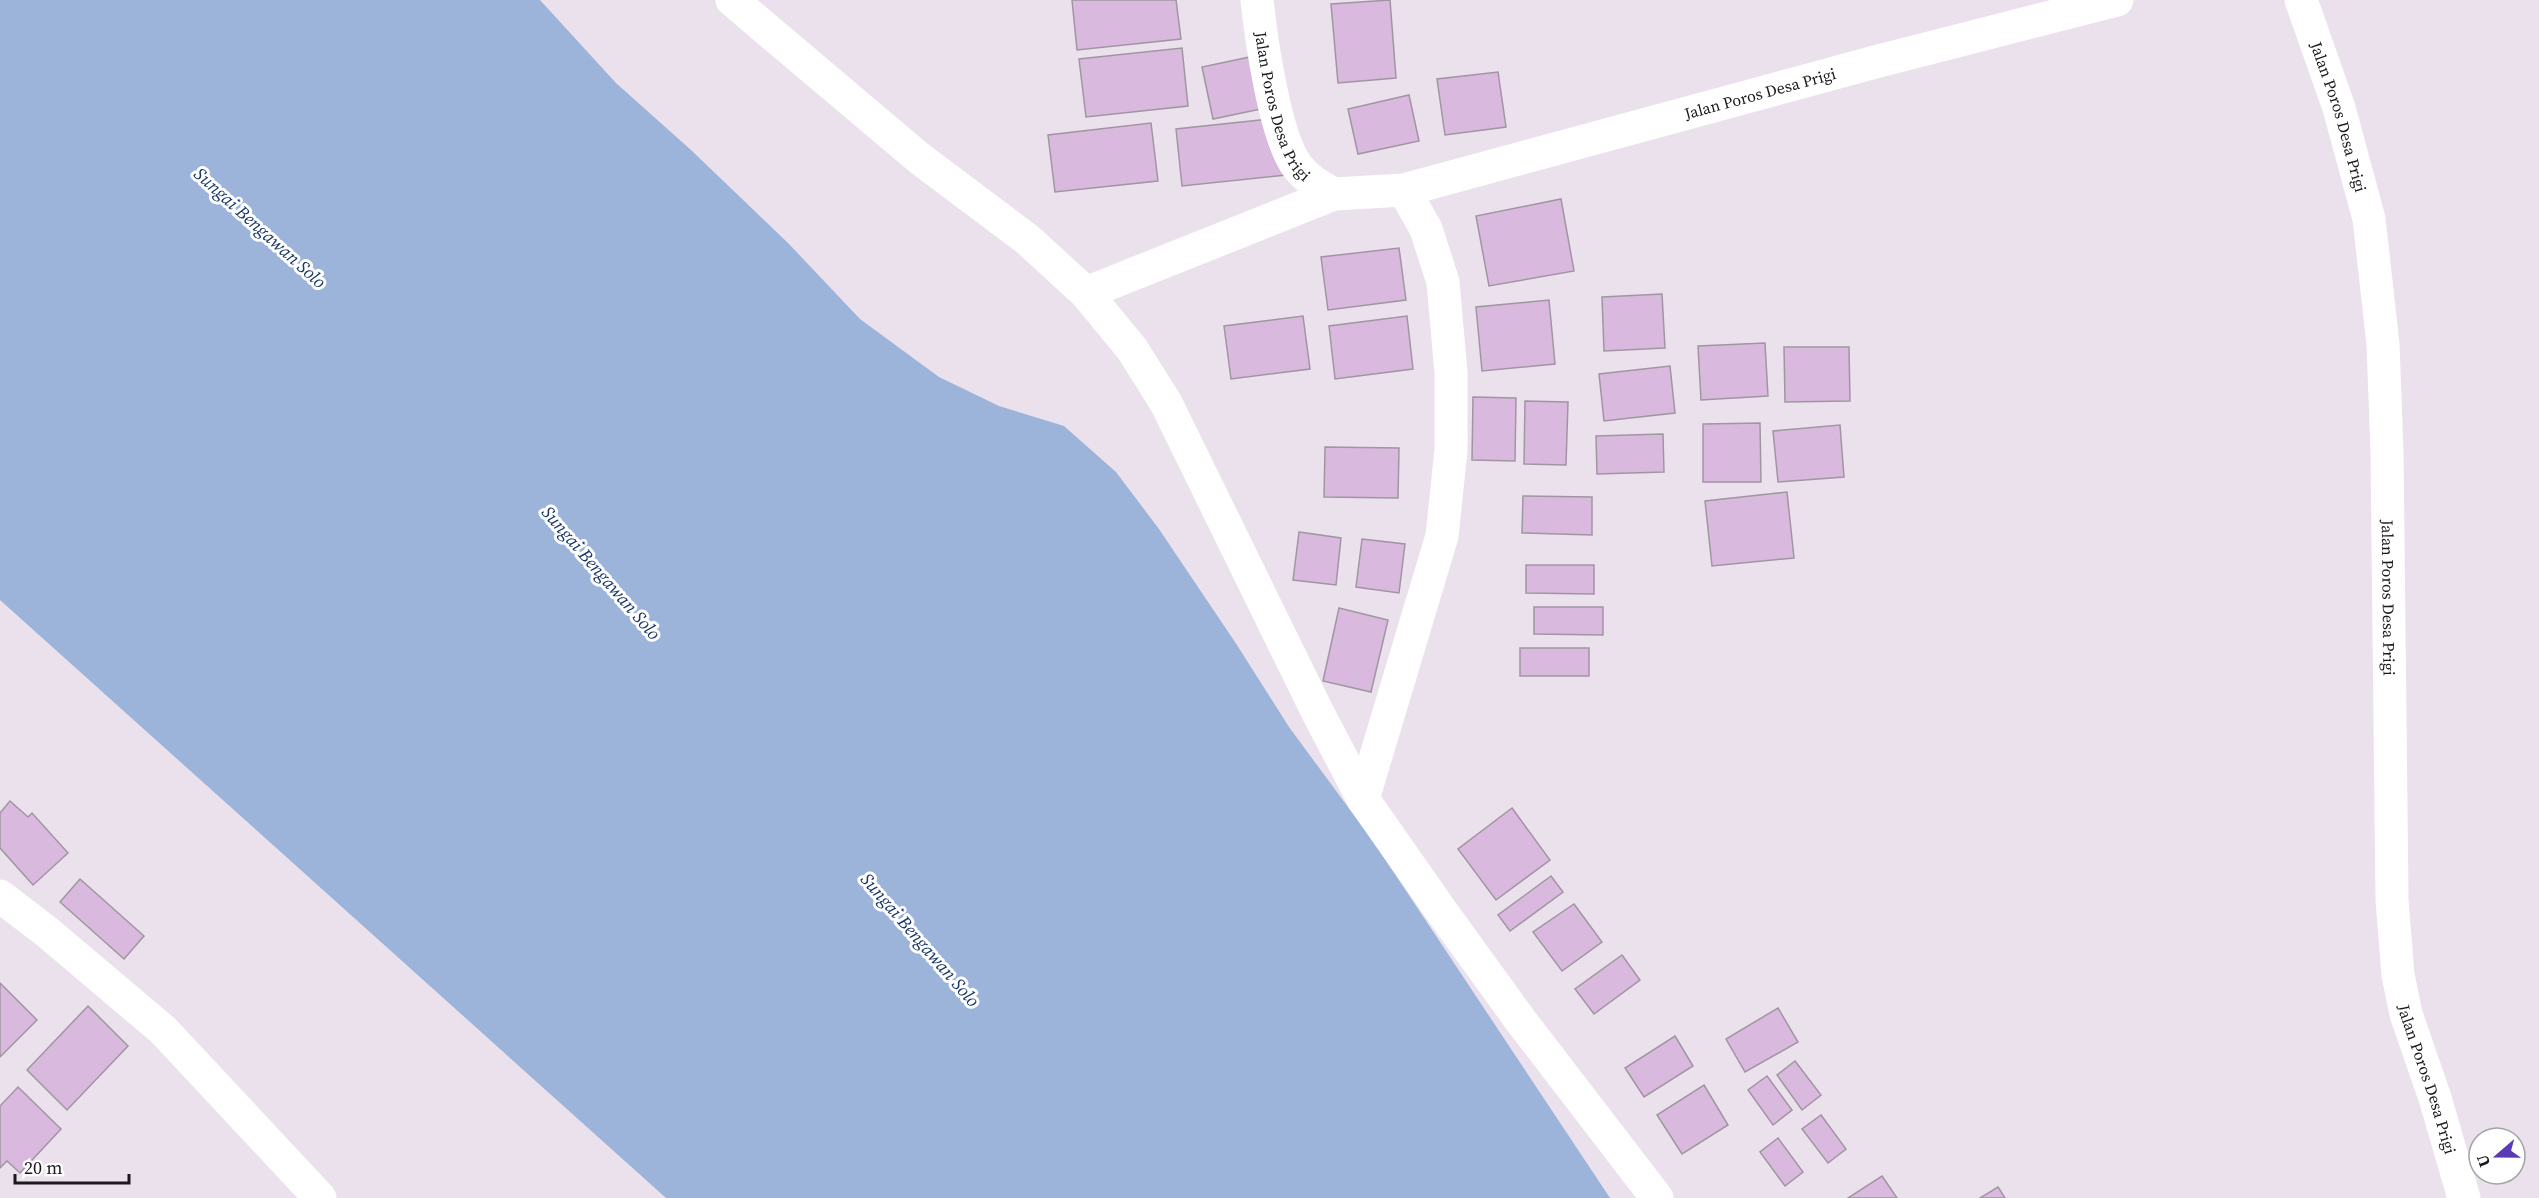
<svg xmlns="http://www.w3.org/2000/svg" width="2539" height="1198" viewBox="0 0 2539 1198" font-family="'Source Serif 4',serif">
	<rect width="100%" height="100%" fill="#ebe1ed"/>
	<path fill="#9db4da" d="M0,0H540L616,83L691,150L789,244L860,319L939,377L999,406L1064,426L1116,472L1159,529L1237,645L1289,727L1373,841L1610,1198H666L0,600Z"/>
	<g fill="#d9b9de" stroke="#a096a1" stroke-width="1.5">
		<path d="M1072,0H1176L1181,39L1077,50Z"/>
		<path d="M1390,0L1396,78L1338,83L1331,4Z"/>
		<path d="M1182,48L1188,106L1086,117L1079,59Z"/>
		<path d="M1250,57L1261,109L1213,119L1202,67Z"/>
		<path d="M1498,72L1506,127L1445,135L1437,79Z"/>
		<path d="M1409,95L1419,141L1358,154L1348,109Z"/>
		<path d="M1279,118L1286,175L1182,186L1176,129Z"/>
		<path d="M1151,123L1158,181L1055,192L1048,135Z"/>
		<path d="M1561,199L1574,271L1489,286L1476,216Z"/>
		<path d="M1399,248L1406,300L1328,310L1321,257Z"/>
		<path d="M1662,294L1665,348L1604,351L1602,297Z"/>
		<path d="M1549,300L1555,364L1482,371L1476,307Z"/>
		<path d="M1303,316L1310,369L1231,379L1224,326Z"/>
		<path d="M1407,316L1413,369L1335,379L1329,326Z"/>
		<path d="M1765,343L1768,396L1701,400L1698,346Z"/>
		<path d="M1784,347H1849L1850,401L1785,402Z"/>
		<path d="M1670,366L1675,413L1604,421L1599,374Z"/>
		<path d="M1473,397L1516,398L1515,461L1472,460Z"/>
		<path d="M1525,401L1568,402L1566,465L1524,464Z"/>
		<path d="M1760,423L1761,482H1703V424Z"/>
		<path d="M1840,425L1844,477L1778,482L1773,431Z"/>
		<path d="M1663,434L1664,472L1597,474L1596,436Z"/>
		<path d="M1325,447L1399,448L1398,498L1324,497Z"/>
		<path d="M1787,492L1794,558L1712,566L1705,501Z"/>
		<path d="M1523,496L1592,497V535L1522,533Z"/>
		<path d="M1299,532L1341,538L1336,585L1293,580Z"/>
		<path d="M1362,539L1405,544L1399,593L1356,587Z"/>
		<path d="M1526,565H1594V594L1526,593Z"/>
		<path d="M1534,607H1603V635L1534,634Z"/>
		<path d="M1339,608L1388,620L1371,692L1323,681Z"/>
		<rect x="1520" y="648" width="69" height="28"/>
		<path d="M10,801L28,817L32,813L68,853L33,885L0,848V813Z"/>
		<path d="M1512,808L1550,860L1496,900L1458,849Z"/>
		<path d="M1551,876L1563,892L1510,931L1498,915Z"/>
		<path d="M80,879L144,936L124,959L60,902Z"/>
		<path d="M1574,904L1602,942L1562,971L1533,932Z"/>
		<path d="M1622,955L1640,980L1594,1014L1575,989Z"/>
		<path d="M0,983L37,1020L0,1057Z"/>
		<path d="M88,1006L128,1046L67,1110L27,1070Z"/>
		<path d="M1778,1008L1798,1042L1745,1072L1726,1039Z"/>
		<path d="M1675,1036L1693,1066L1644,1097L1625,1068Z"/>
		<path d="M1795,1061L1821,1095L1802,1110L1777,1075Z"/>
		<path d="M1767,1076L1792,1110L1773,1125L1748,1090Z"/>
		<path d="M1704,1085L1728,1125L1682,1154L1657,1115Z"/>
		<path d="M18,1087L61,1129L20,1173L7,1161L0,1168V1106Z"/>
		<path d="M1821,1115L1846,1149L1828,1163L1802,1129Z"/>
		<path d="M1778,1138L1803,1172L1785,1186L1760,1152Z"/>
		<path d="M1882,1176L1897,1198H1848Z"/>
		<path d="M1998,1187L2005,1198H1980Z"/>
	</g>
	<g fill="none" stroke-linecap="round" stroke-linejoin="round">
		<g stroke="#fff" stroke-width="33">
			<path d="M732,0L919,158L1028,240L1086,293L1132,349L1166,403L1318,713L1363,799L1442,912L1521,1021L1657,1198"/>
			<path id="s1" d="M1257,0C1261,38 1275,137 1297,166C1308,180 1319,186 1334,194"/>
			<path id="s2" d="M2301,0L2339,108L2369,219L2383,344L2387,451L2392,900L2398,975L2406,1014L2435,1098L2464,1198"/>
			<path id="s3" d="M1086,293L1334,194L1404,190L1875,62L2117,0"/>
			<path d="M1363,799L1442,536L1451,450V373L1443,282L1426,229L1404,190"/>
			<path d="M0,896L47,932L163,1030L320,1198"/>
		</g>
	</g>
	<g text-anchor="middle" stroke-width="6" stroke-linejoin="round" paint-order="stroke">
		<g font-size="16" fill="#1c191d" stroke="#fff">
			<text dy="6" stroke="none"><textPath href="#s3" startOffset="706">Jalan Poros Desa Prigi</textPath></text>
			<text dy="6" stroke="none"><textPath href="#s1" startOffset="110">Jalan Poros Desa Prigi</textPath></text>
			<text dy="6" stroke="none"><textPath href="#s2" startOffset="123">Jalan Poros Desa Prigi</textPath></text>
			<text dy="6" stroke="none"><textPath href="#s2" startOffset="609">Jalan Poros Desa Prigi</textPath></text>
			<text dy="6" stroke="none"><textPath href="#s2" startOffset="1095">Jalan Poros Desa Prigi</textPath></text>
		</g>
		<g font-size="18" font-style="italic" fill="#1a3766" stroke="#fff">
			<text transform="translate(260 228) rotate(42)" y="6">Sungai Bengawan Solo</text>
			<text transform="translate(601 573) rotate(49)" y="6">Sungai Bengawan Solo</text>
			<text transform="translate(920 940) rotate(49)" y="6">Sungai Bengawan Solo</text>
		</g>
	</g>
	<g transform="translate(2497 1156) rotate(250)"><circle r="28" fill="#ffffff" stroke="#a4a3a5" stroke-width="1.5"/>
	<path d="M0-4.5L10 22L0 15L-10 22Z" fill="#5b3bb3"/>
	<text y="-9" font-size="16" font-weight="bold" text-anchor="middle" fill="#1c191d">U</text>
	</g>
	<path d="M15 1174v9h114v-9" fill="none" stroke="#1c191d" stroke-width="3"/>
	<text x="24" y="1174" font-size="18" fill="#1c191d" stroke="#ffffff" stroke-width="4.5" paint-order="stroke">20 m</text>
</svg>
